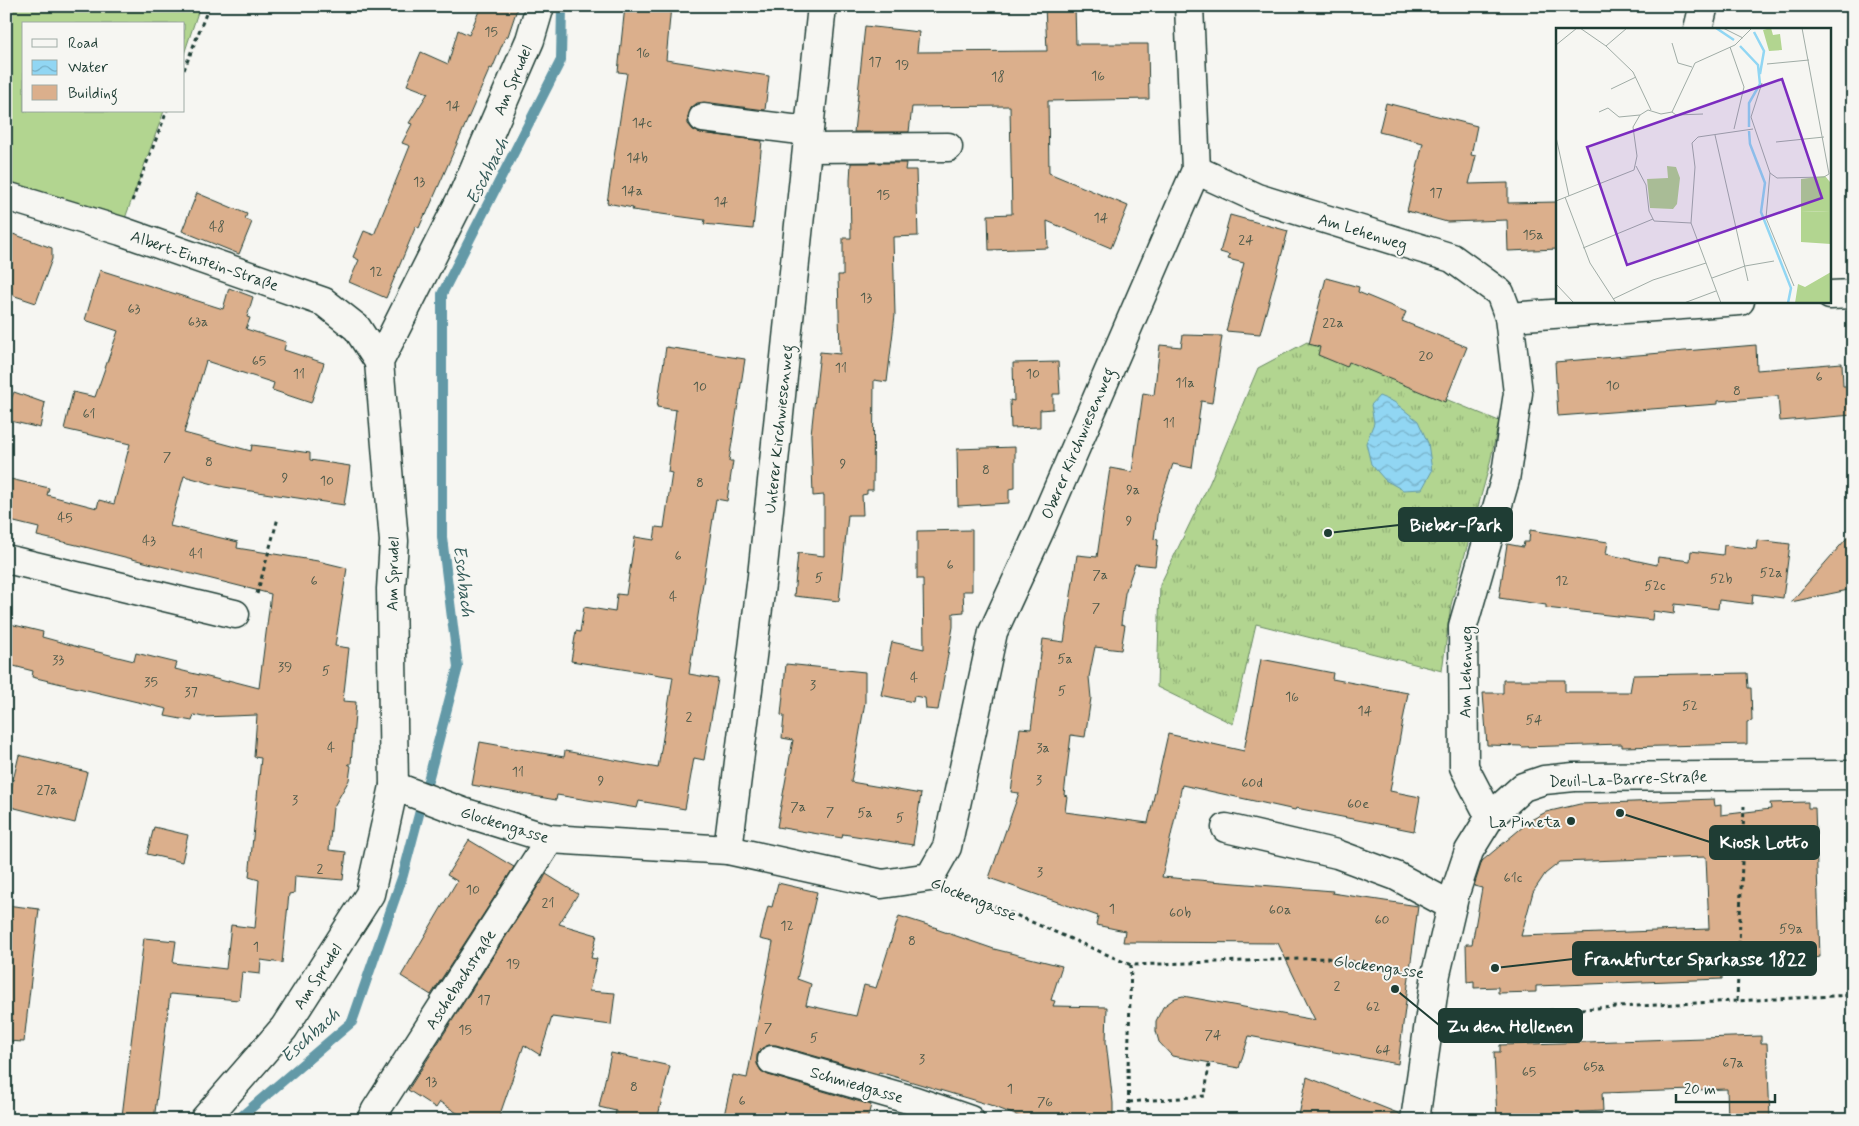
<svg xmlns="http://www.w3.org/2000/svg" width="1859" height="1126" viewBox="0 0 1859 1126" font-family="Mynerve,sans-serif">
	<defs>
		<pattern id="grass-tufts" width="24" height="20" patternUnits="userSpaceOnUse" patternTransform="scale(1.25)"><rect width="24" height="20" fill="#b2d590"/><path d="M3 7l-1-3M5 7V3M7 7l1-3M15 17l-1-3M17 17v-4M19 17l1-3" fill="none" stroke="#90ae76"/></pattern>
		<pattern id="water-waves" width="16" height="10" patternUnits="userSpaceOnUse" patternTransform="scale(1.25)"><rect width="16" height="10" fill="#91d6f3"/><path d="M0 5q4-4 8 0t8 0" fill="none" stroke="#76afc6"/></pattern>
	</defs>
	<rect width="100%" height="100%" fill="#f6f6f2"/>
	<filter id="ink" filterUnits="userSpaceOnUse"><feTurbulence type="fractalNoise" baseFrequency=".02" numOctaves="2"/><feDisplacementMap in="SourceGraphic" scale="10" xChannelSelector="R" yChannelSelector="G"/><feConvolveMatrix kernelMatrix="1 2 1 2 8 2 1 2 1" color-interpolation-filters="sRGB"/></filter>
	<g filter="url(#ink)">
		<path fill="url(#grass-tufts)" stroke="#688962" d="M1307,342L1499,421L1489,467L1451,605L1442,671L1256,624L1233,724L1157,687L1160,585L1210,482L1258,368Z"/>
		<path fill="#b2d590" stroke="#688962" d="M6,6H200L184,54V24H24V111H164L124,221L6,204Z"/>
		<path fill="url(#water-waves)" stroke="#6399a7" d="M1379,396L1394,402L1418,421L1428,443L1432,471L1422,489L1403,490L1385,480L1371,464L1366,443L1374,423L1371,405Z"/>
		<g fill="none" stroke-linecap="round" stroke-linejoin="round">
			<path stroke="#6399a7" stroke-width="10" d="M237,1120L352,1022L403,875L458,667L442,537V294L561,60L562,6"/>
		</g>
		<g fill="#dbaf8c" stroke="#1f3d34" fill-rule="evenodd">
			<path d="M481,6H518L508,36L505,38L492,69L490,68L426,215L425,214L419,228L416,226L386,298L349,282L359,260L353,257L364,231L374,235L410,146L402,143L412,124L409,123L428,93L407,85L421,52L448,64L458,30L469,35Z"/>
			<path d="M625,6H671L666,60L769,76L765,110L704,102L697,103L691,108L688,117V124L693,130L701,133L762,141L753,229L704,224L705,220L632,210L633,208L607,203L627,73L618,72Z"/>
			<path d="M1045,6H1075L1076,44H1148L1149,99L1048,101L1049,173L1128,206L1111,248L1047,221L1048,248L989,250L988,215L1012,214L1010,106L912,107L909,132H854L865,26L919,32L917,52L1047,51Z"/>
			<path d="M1386,103L1477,126L1471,155L1476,156L1469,184L1508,183V203L1558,202V249L1508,251L1507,220L1447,222L1407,211L1423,143L1379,132Z"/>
			<path d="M851,163H906L905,170H916L918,236L893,237L895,315L887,382L874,380L873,490H867V494L862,495L863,515H848L839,601L794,596L798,553L824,556V495L813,496L811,434L820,352L840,354L838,275H843V238H851L850,180Z"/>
			<path d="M197,193L247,214L245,219L252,222L239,254L182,231Z"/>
			<path d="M1230,215L1288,231L1260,334L1226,331L1244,263L1228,259L1230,255L1220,252Z"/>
			<path d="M13,234L52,248V259L36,303L6,293V254Z"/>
			<path d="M100,270L223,309L229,288L253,297L247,317L250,318L246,329L286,342L284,350L324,363L311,403L272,390L274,383L206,361L184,433L251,451L252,445L268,447L310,453V460L350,466L344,505L224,487L184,476L170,526L238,542L237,548L318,561L347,568L335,646L349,648L343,701L356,702L351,764H348L351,766L349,780L333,808L329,850L346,852L343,880L295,876L294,893L289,894L282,963L261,960L260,974L242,972L239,1000L170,994L154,1120L122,1116L144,938L176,941L173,963L226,969L231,925L255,928L259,880L249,877L261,758L254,757L257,715L203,717L194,715L192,721L165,716L167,709L32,677L33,671L6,664V623L43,632L42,637L82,648L134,661L136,653L177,663L175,669L228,682V680L259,688L271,594L81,546L37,536L39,528L6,520V478L49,488L47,495L97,508L99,500L114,504L130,444L64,429L73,392L95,397L118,331L85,320Z"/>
			<path d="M1326,278L1359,287L1358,292L1406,312L1402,321L1467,347L1445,402L1349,362L1347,367L1318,355L1320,347L1309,344Z"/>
			<path d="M1183,335L1222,336L1212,403L1201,401L1192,468L1173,464L1158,508L1154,539L1158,540L1155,566L1135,564L1125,593L1121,624L1125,625L1121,650L1095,647L1089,677L1091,698L1085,737L1071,735L1064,795L1067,796L1065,812L1148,823L1168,734L1244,751L1261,659L1333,673L1332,679L1408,693L1390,791L1420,797L1414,831L1296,808L1295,810L1182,785L1162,877L1333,891L1332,893L1418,906L1398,1064L1249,1036L1239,1068L1172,1056L1159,1042L1156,1031V1021L1163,1007L1175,998L1183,996L1315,1020L1278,943L1123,942L1125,931L1096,925L1098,916L989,878L1019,793L1011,792L1020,728L1031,729L1043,639L1064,642L1077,555L1097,557L1110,468L1132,472L1143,393L1154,395L1160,345L1181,347Z"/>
			<path d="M1756,345L1757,370L1842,363L1843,386H1853V415L1780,421L1778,396L1718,401V404L1558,416L1555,362Z"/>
			<path d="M666,347L745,359L729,461H733L727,501L716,499L689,674L718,679L704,760L694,758L685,809L639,801L637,808L557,795L556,800L472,785L480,742L564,757L565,751L658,768L673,677L571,661L576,631L580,632L584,607L615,612L617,594L626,595L635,537L654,540L656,527L664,528L672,473L668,472L676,410L657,407Z"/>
			<path d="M1058,362L1060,394H1053V409L1040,410V427L1011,428L1010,400L1014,401L1013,363Z"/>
			<path d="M14,392L45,403L40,428L6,420V412Z"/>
			<path d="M1015,447V488L1009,489V503L958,506L957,449Z"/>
			<path d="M972,530V591H963L964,612L953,613V627L938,710L926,709L925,698L914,696L913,702L881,695L892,642L924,649L923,579H917V531Z"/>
			<path d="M1530,530L1608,542L1606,554L1657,565L1658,557L1690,561L1691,551L1723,555L1724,545L1756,549L1757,540L1790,544L1783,598L1753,594L1752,604L1719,600L1718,609L1675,604L1674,614L1653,611L1652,620L1546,608V605L1499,598L1507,544L1523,547L1524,542H1529Z"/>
			<path d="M1853,531V589L1791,602Z"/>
			<path d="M786,664L865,672V702L851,782L921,794L913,845L843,834L842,838L777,827L793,740L782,738L784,716L781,715Z"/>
			<path d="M1747,673L1748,688H1751L1752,721L1747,722V744L1622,747V744L1522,747L1521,746L1487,745L1483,693H1503V680H1565V692H1630L1633,675Z"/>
			<path d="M19,755L87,772L75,823L7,806Z"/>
			<path d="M1714,799L1715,806L1721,805V815L1771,809L1770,803L1808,802V808H1815L1820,957L1814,958V963L1728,967V972H1722V979L1536,986V992L1498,993V987L1474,988V981L1467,982L1466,944H1472L1482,888L1474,886L1482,861L1531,820L1546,812L1580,804ZM1706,857L1709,929L1521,936L1533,892L1545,874L1560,862Z"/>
			<path d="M154,827L188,835L182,862L147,854Z"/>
			<path d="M469,840L514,867L431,995L401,976L457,881L447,875Z"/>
			<path d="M546,874L578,894L559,924L597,935L591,958L597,959L589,991L615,993L611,1025L552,1017L540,1055L524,1045L498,1120H468L440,1102L436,1108L408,1090L540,883L541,884Z"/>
			<path d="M778,883L817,892L797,979L811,984L806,1005L856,1016L864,985L876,988L899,916L937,928L936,929L994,949L1062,966L1051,1000L1055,1001L1053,1006L1107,1007L1106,1042L1113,1103V1120H1028L990,1105L879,1072L878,1074L776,1045H769L762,1048L757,1055V1064L761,1071L768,1075L871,1105L867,1120H723L733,1075L747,1078L773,942L760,939L768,906L772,907Z"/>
			<path d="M6,905L39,909L24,1042L6,1041Z"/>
			<path d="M1761,1036V1043H1767L1770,1120H1728L1727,1089L1602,1093L1603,1111L1540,1114V1120H1497L1494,1052H1500V1045Z"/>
			<path d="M611,1053L670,1066L657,1120H629L615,1116L616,1111L599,1107Z"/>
			<path d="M1307,1077L1400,1114V1120H1298Z"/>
		</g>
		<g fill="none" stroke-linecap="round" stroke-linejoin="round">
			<defs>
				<g id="minor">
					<path d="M1698,29L1703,9"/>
					<path d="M703,118L808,131"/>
					<path d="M808,148L948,147"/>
					<path d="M1196,170L1257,198L1452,258L1500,293L1509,317L1518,393L1505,480L1463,626L1464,767L1490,817"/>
					<path d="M6,196L121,231L324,302L357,328L379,362"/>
					<path d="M1830,295L1853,294"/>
					<path d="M1509,317L1740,301"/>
					<path d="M6,559L235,614"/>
					<path d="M394,786L463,812L550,839L728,850L882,884L930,877L947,847L993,632L1040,530L1196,170L1189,6"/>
					<path d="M1226,828L1337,854L1396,876L1452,906"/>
					<path d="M728,850L762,576L822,6"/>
					<path d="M772,1060L915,1101L970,1120"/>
					<path d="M204,1120L284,1028L370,894L394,786L391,589L394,541L379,362L463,195L530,40L540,6"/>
					<path d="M371,1120L376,1110L550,839"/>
					<path d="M1415,1120L1436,974L1455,893L1469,851L1490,817L1523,787L1544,780L1574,777L1853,775"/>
				</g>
			</defs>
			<use href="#minor" stroke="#1f3d34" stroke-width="31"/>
			<g stroke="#1f3d34" stroke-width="3" stroke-dasharray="4 4" stroke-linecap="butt">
				<path d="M184,70L209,6"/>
				<path d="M132,201L167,111"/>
				<path d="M257,594L278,518"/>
				<path d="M958,890L1131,965L1327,958L1407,970"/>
				<path d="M1737,1001L1744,806"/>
				<path d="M1461,1015L1853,995"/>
				<path d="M1129,1102L1205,1096L1209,1063"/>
				<path d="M1129,1120L1128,1068L1131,965"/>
			</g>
			<use href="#minor" stroke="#f6f6f2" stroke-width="28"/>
		</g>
	</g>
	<circle fill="#1f3d34" stroke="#f6f6f2" stroke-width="2" cx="1571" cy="821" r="5"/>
	<g text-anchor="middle" stroke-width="4" stroke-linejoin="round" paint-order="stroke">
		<g font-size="14" fill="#4e5a4a">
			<text x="491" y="36">15</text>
			<text x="643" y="57">16</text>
			<text x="875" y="66">17</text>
			<text x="902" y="69">19</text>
			<text x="1098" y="80">16</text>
			<text x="998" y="81">18</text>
			<text x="453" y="110">14</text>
			<text x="642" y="127">14c</text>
			<text x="637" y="162">14b</text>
			<text x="419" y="186">13</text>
			<text x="632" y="195">14a</text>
			<text x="1436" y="197">17</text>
			<text x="883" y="199">15</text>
			<text x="721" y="206">14</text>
			<text x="1101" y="222">14</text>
			<text x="217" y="231">48</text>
			<text x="1533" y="239">15a</text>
			<text x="1246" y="244">24</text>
			<text x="376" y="276">12</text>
			<text x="866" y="302">13</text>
			<text x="134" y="313">63</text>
			<text x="198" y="326">63a</text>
			<text x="1333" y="327">22a</text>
			<text x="1426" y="360">20</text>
			<text x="259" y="365">65</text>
			<text x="841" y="372">11</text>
			<text x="299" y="378">11</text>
			<text x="1033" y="378">10</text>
			<text x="1819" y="381">6</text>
			<text x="1185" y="387">11a</text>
			<text x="1613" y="390">10</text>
			<text x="700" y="391">10</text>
			<text x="1737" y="395">8</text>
			<text x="89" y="418">61</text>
			<text x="1169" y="427">11</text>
			<text x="167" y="461">7</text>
			<text x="209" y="466">8</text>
			<text x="843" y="468">9</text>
			<text x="986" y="474">8</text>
			<text x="285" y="482">9</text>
			<text x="327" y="485">10</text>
			<text x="700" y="487">8</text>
			<text x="1133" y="494">9a</text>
			<text x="65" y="522">45</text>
			<text x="1129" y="525">9</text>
			<text x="149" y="545">43</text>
			<text x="196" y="558">41</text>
			<text x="678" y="560">6</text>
			<text x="950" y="569">6</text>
			<text x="1771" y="577">52a</text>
			<text x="1100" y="579">7a</text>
			<text x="819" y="582">5</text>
			<text x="1721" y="583">52b</text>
			<text x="314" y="585">6</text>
			<text x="1562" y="585">12</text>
			<text x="1655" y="590">52c</text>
			<text x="673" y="601">4</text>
			<text x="1096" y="612">7</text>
			<text x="1065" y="663">5a</text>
			<text x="58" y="664">33</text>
			<text x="285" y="671">39</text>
			<text x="326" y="675">5</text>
			<text x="914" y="682">4</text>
			<text x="151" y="686">35</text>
			<text x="813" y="689">3</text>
			<text x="1062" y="695">5</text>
			<text x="191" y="696">37</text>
			<text x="1292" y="701">16</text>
			<text x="1690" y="710">52</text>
			<text x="1365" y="715">14</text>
			<text x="689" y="721">2</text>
			<text x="1534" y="724">54</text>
			<text x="331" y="752">4</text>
			<text x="1043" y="752">3a</text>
			<text x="518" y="776">11</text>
			<text x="1039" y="784">3</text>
			<text x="601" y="785">9</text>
			<text x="1252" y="787">60d</text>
			<text x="47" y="794">27a</text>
			<text x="295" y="804">3</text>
			<text x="1358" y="808">60e</text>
			<text x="798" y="811">7a</text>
			<text x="830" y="816">7</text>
			<text x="865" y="817">5a</text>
			<text x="900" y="822">5</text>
			<text x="320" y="873">2</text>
			<text x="1040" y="876">3</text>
			<text x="1513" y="882">61c</text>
			<text x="473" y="894">10</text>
			<text x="548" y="907">21</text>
			<text x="1112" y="913">1</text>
			<text x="1280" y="914">60a</text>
			<text x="1180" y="917">60b</text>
			<text x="1382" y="924">60</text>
			<text x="787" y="930">12</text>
			<text x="1791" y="933">59a</text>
			<text x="912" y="945">8</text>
			<text x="256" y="951">1</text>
			<text x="513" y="968">19</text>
			<text x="1337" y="990">2</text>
			<text x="484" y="1004">17</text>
			<text x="1373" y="1011">62</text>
			<text x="768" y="1032">7</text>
			<text x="465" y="1034">15</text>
			<text x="1213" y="1039">74</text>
			<text x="814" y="1042">5</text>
			<text x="1383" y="1054">64</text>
			<text x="922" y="1063">3</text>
			<text x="1733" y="1067">67a</text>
			<text x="1594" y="1071">65a</text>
			<text x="1529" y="1076">65</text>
			<text x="431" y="1086">13</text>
			<text x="634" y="1091">8</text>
			<text x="1010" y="1093">1</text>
			<text x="742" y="1105">6</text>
			<text x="1045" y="1106">76</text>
		</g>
		<g font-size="16" fill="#1f3d34" stroke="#f6f6f2">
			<text transform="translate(512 80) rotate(-67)" y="6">Am Sprudel</text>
			<text transform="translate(1363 231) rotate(17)" y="6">Am Lehenweg</text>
			<text transform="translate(205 260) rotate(19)" y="6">Albert-Einstein-Straße</text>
			<text transform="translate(778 429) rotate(-84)" y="6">Unterer Kirchwiesenweg</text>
			<text transform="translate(1077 443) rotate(-67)" y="6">Oberer Kirchwiesenweg</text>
			<text transform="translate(392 574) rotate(-89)" y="6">Am Sprudel</text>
			<text transform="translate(1465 672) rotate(-89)" y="6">Am Lehenweg</text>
			<text transform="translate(1628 778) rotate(-2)" y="6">Deuil-La-Barre-Straße</text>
			<text transform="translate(505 824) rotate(17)" y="6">Glockengasse</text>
			<text transform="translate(974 898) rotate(22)" y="6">Glockengasse</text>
			<text transform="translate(1379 966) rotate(8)" y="6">Glockengasse</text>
			<text transform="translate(317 976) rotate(-57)" y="6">Am Sprudel</text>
			<text transform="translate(460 979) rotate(-57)" y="6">Aschebachstraße</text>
			<text transform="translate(857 1084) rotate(16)" y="6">Schmiedgasse</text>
		</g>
		<g font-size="16" fill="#1f3d34" stroke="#f6f6f2" text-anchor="end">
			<text x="1561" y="827">La Pineta</text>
		</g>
		<g font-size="18" font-style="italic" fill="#365c5a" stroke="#f6f6f2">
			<text transform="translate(487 171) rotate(-63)" y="6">Eschbach</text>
			<text transform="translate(464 581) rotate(83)" y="6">Eschbach</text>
			<text transform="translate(310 1035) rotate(-42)" y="6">Eschbach</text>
		</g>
	</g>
	<g transform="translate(1556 28)">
		<rect width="275" height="275" fill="#f6f6f2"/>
		<path d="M215,0L217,7L224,6L226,22L213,23L207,2ZM111,138L120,139L124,150L121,176L117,181L94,180L91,151L112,150ZM275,175V216L245,214V184L274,183Z" fill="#b2d590"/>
		<path d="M275,244V275H239L242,256L249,259Z" fill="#b2d590"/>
		<path d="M269,148L274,154V183L245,184V151Z" fill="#b2d590"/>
		<path fill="none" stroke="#91d6f3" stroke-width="2.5" d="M160,0L178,12M198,4L208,23L204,46M184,18L202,37L204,56L193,75V99M193,103L194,116L209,155L205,184L235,260L232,275"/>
		<path fill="none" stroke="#a0aca6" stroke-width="1" d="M24,0L50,18L77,44L95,82M167,0L187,10M116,15L122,35L136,39M0,17L21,0M50,18L71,0M174,19L188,59L178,101M211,36L253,32M206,55L195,89L214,145L210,190L238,258M55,61L80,49M43,84L52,80L63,89L84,87M116,84L120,87L147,86M159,107L192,253M0,109L13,168M220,114L268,109M80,138L90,157L93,183L98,193L135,195M214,145L221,150L268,149L273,146L246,0M9,169L34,235L60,275M0,173L78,142L81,128L77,99L84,87L92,82L105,86L116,84L139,35L179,17L196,0M27,220L97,191M156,250L189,238L218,233M0,256L18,275M57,271L97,252L150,235M128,275L160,263M165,275L135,195L139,139L136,115L142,109L197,101"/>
		<path fill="#7b2cbf" fill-opacity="0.15" stroke="#7b2cbf" stroke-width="2.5" d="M226,51L266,170L71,237L31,119Z"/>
		<rect width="275" height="275" fill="none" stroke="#1f3d34" stroke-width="2.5"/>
	</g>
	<path fill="none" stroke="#1f3d34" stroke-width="2" d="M1328 533L1399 525M1620 813L1710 842M1495 968L1573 959M1395 989L1439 1025"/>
	<g fill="#1f3d34" stroke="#f6f6f2" stroke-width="2">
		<circle cx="1328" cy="533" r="5"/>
		<circle cx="1620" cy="813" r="5"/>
		<circle cx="1495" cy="968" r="5"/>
		<circle cx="1395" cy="989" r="5"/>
	</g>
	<g fill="#1f3d34" stroke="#1f3d34" stroke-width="2">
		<rect x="1399" y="508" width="113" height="33" rx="5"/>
		<rect x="1710" y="826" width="109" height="33" rx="5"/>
		<rect x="1573" y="942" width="243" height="33" rx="5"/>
		<rect x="1439" y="1009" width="143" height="33" rx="5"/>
	</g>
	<g font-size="18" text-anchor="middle" font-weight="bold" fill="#fff">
		<text x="1456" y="531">Bieber-Park</text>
		<text x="1764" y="848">Kiosk Lotto</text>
		<text x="1695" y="965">Frankfurter Sparkasse 1822</text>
		<text x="1510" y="1032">Zu den Hellenen</text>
	</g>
	<rect width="1859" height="1126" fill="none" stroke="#f6f6f2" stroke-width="25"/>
	<rect x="12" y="12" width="1834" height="1101" fill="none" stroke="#1f3d34" stroke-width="2" filter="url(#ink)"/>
	<rect x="22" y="22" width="162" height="90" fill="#f6f6f2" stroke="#a0aca6"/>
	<rect x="32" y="39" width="25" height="8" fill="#f6f6f2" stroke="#a0aca6"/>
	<text x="68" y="48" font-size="15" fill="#1f3d34">Road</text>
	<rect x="32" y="60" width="25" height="15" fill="url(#water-waves)" stroke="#a0aca6"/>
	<text x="68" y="72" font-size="15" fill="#1f3d34">Water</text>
	<rect x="32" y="85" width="25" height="15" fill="#dbaf8c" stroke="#a0aca6"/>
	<text x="68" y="98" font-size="15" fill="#1f3d34">Building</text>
	<path d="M1676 1094v8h99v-8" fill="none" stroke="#1f3d34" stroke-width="2.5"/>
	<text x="1684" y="1094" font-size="15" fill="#1f3d34" stroke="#f6f6f2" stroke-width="4" paint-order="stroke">20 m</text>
</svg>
